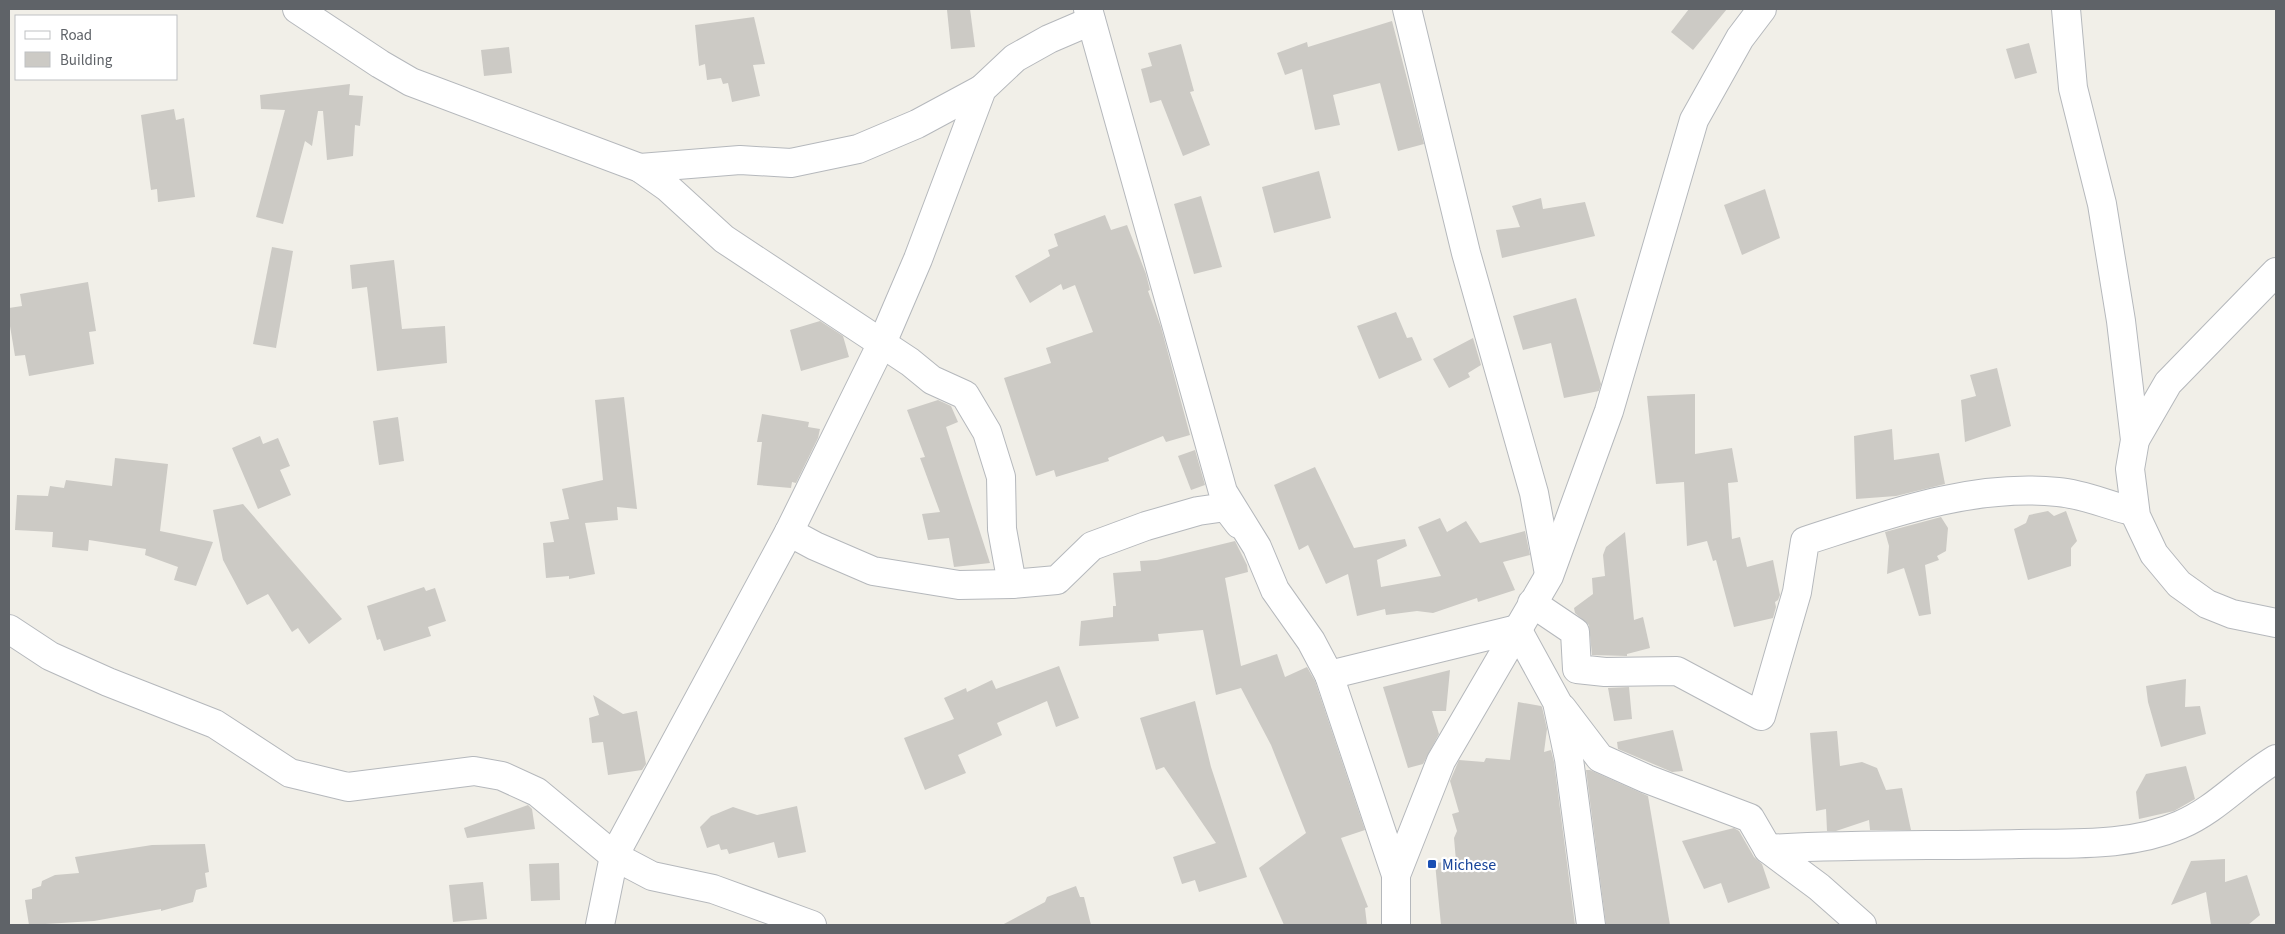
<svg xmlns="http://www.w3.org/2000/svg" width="2285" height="934" viewBox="0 0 2285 934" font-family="'Source Sans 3',sans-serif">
	<rect width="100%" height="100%" fill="#f1efe8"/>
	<g fill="#cccac5">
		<path d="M970,9L975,47L951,49L947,10Z"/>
		<path d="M1689,9H1727L1693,50L1671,32Z"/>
		<path d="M754,17L765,64L753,65L760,96L732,102L728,83L723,84L721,78L707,80L705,64L699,66L695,25Z"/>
		<path d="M1392,21L1424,144L1398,151L1380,83L1333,95L1340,125L1315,130L1302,69L1285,75L1277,53L1307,42L1308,47Z"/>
		<path d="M2029,43L2037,73L2015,79L2006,49Z"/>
		<path d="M1181,44L1194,91L1190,92L1210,145L1183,156L1161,100L1150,103L1141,69L1152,66L1148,53Z"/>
		<path d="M509,47L512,73L484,76L481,50Z"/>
		<path d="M350,84L349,95L363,96L360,126L355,125L353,156L327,160L323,111H318L312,146L305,141L283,224L256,217L285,110L261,109L260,95Z"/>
		<path d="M174,109L176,120L184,118L195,197L158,202L157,189L151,190L141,115Z"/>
		<path d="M1319,171L1331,218L1274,233L1262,187Z"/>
		<path d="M1765,189L1780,238L1742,255L1724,205Z"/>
		<path d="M1201,196L1222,267L1194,274L1174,204Z"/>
		<path d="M1541,198L1543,209L1585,202L1595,236L1502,258L1496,230L1520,227L1512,206Z"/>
		<path d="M1105,215L1111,230L1127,225L1146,274L1150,290L1148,291L1161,327L1190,435L1166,442L1163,436L1108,458L1109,461L1056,477L1054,470L1036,476L1004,378L1051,363L1046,348L1093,332L1075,285L1063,290L1061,284L1030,303L1015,276L1050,256L1048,250L1058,246L1054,234Z"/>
		<path d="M272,247L293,251L276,348L253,344Z"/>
		<path d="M394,260L402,329L445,326L447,363L377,371L367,287L352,289L350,265Z"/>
		<path d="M88,282L96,331L89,332L94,364L29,376L25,355L15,356L9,320V308L22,306L20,294Z"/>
		<path d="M1576,298L1601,384L1599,391L1564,398L1551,343L1523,350L1513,316Z"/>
		<path d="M1396,312L1407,338L1412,337L1422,360L1379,379L1357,326Z"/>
		<path d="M820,321L843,336L849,357L801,371L790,330Z"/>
		<path d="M1473,338L1481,365L1468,373L1470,377L1449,388L1433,359Z"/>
		<path d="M1997,368L2011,426L1965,442L1961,400L1976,396L1970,375Z"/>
		<path d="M1695,394V454L1732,448L1738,482L1728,483L1732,539L1740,537L1747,567L1773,560L1780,595L1778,600L1775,602L1776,607L1773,618L1734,627L1716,560L1713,561L1707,541L1687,546L1684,482L1656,484L1647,396Z"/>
		<path d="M624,397L637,509L617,507L618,520L585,523L595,574L569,579V576L546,578L543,543L554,542L550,522L569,519L562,489L603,480L595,400Z"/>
		<path d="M938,400L951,406L958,422L946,427L990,563L954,567L949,538L928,540L922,514L940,512L920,458L925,457L907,410Z"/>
		<path d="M762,414L809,422L808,427L820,429L818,438L796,483L792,482L791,488L757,485L762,442H757Z"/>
		<path d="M398,417L404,461L379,465L373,421Z"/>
		<path d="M1892,429L1894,460L1939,453L1945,484L1896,496L1856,499L1854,436Z"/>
		<path d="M260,436L263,444L278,438L290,466L280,470L291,495L258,509L232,448Z"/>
		<path d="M1195,450L1205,485L1191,490L1178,456Z"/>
		<path d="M115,458L168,464L160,531L213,542L196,586L174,580L178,567L145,555L146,549L89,540L88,551L52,547L53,532L15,530L17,495L48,496L50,486L64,488L66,480L112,486Z"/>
		<path d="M1315,467L1354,548L1405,539L1407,546L1377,560L1381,587L1441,576L1418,527L1440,518L1447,532L1466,521L1480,543L1525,531L1530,555L1503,562L1515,590L1478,602L1477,598L1433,613L1417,611L1386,615L1385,609L1357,616L1348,574L1326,584L1308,545L1299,550L1274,485Z"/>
		<path d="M243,504L342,619L309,644L298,628L292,632L268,594L247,605L223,560L213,510Z"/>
		<path d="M2048,511L2054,516L2066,511L2077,541L2071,548V566L2028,580L2014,529L2026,523L2029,515Z"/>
		<path d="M1941,517L1948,528L1946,551L1937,556L1939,560L1925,565L1931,614L1919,616L1904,568L1887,574L1889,546L1885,532Z"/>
		<path d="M1625,532L1634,620L1643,617L1650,648L1627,654V656L1592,655L1589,625L1575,613L1574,608L1593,594L1592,578L1605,576L1603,555L1606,547Z"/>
		<path d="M1235,541L1247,565L1248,572L1225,578L1241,666L1277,654L1285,677L1307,667L1315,681L1365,830L1341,838L1368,907L1365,908L1367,925H1284L1259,868L1306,833L1271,745L1241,688L1216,695L1203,630L1158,634L1159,641L1079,646L1081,621L1113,617V606H1116L1113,573L1141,571L1140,561L1157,560Z"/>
		<path d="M424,587L426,591L435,588L446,621L428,627L431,636L384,651L380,639L377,640L367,606Z"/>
		<path d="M1059,666L1079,718L1056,727L1047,701L997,723L1002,735L958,755L966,773L925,790L904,738L954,719L944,698L966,688L967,692L992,680L996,689Z"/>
		<path d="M1450,670L1446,711H1432L1439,734L1423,764L1408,768L1383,687Z"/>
		<path d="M2186,679L2185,707L2200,706L2206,734L2161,747L2148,702L2146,686Z"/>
		<path d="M1629,687L1632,719L1614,721L1608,688Z"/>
		<path d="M593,695L623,714L637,711L646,764L642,770L608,775L603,742L592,743L589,718L599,715Z"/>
		<path d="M1195,701L1211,767L1247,877L1199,892L1195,880L1182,884L1173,857L1216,843L1164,767L1156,770L1140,718Z"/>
		<path d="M1518,702L1541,706L1542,707L1547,729L1544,752L1551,750L1554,762L1575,925H1441L1435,863L1456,861L1454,838L1457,831L1452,814L1459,812L1450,781L1459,760L1484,762L1486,758L1510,760Z"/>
		<path d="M1673,730L1683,771L1672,772L1618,749L1617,742Z"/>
		<path d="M1837,731L1840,766L1862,762L1877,768L1886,790L1902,788L1911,830H1870L1869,820L1836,831H1827L1826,809L1816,811L1810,733Z"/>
		<path d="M2186,766L2195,799L2174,811L2139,819L2136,792L2146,774Z"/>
		<path d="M1586,770H1590L1648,796L1670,925H1606Z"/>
		<path d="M528,805L532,809L535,829L467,838L464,828Z"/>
		<path d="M797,806L806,852L778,858L774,842L729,854L727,849L721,850L719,844L707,848L700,827L711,816L733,807L757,815Z"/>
		<path d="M1734,828L1739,831L1754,857L1762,864L1770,888L1728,903L1721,883L1704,889L1682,841Z"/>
		<path d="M205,844L209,872L205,873L207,887L196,890L193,902L161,911V909L94,921L29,925L25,900L32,899V889L41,886L42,881L55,875L79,873L75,857L152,845Z"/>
		<path d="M2225,859V882L2247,875L2260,915L2248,925H2211L2206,892L2171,905L2191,861Z"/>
		<path d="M559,863L560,900L531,901L529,864Z"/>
		<path d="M483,882L487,919L453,922L449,885Z"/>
		<path d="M1076,886L1080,897H1084L1091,925H1002L1045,902L1047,897Z"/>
	</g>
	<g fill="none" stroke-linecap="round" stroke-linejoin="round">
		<defs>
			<g id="minor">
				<path d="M297,9L380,64L411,82L640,168L667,187L724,239L910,362L932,380L965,395L987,432L1001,477L1002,529L1012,584"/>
				<path d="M1088,9L1223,492L1257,547L1275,590L1311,641L1329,675L1396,875V925"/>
				<path d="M1407,9L1466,253L1534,493L1549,574"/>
				<path d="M2066,9L2073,88L2102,204L2121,321L2135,440L2130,469L2136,516L2154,554L2179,584L2207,604L2232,614L2276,623"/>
				<path d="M640,168L740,160L791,163L858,149L917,124L982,89"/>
				<path d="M2135,440L2168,383L2276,272"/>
				<path d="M789,532L815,546L873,571L959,585L1012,584L1057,580L1092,546L1146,526L1198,511L1226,507L1239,524"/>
				<path d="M1532,603L1575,632L1577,669L1605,672L1677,671L1761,716L1797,592L1805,541C1886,515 1972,483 2058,492C2082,494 2105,504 2128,510"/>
				<path d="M9,629L50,656L108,682L215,724L290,773L348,787L474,771L502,776L537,792L614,856L652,876L713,889L812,925"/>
				<path d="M1329,675L1517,629L1557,702L1569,759L1591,925"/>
				<path d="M1562,708L1600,758L1647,779L1750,818L1768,849L1819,887L1862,925"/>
				<path d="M1768,849C1852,844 1935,846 2019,844C2072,843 2130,847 2180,825C2216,810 2242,779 2276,759"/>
				<path d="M1396,875L1441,761L1549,576L1609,411L1694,120L1740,38L1762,9"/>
				<path d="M600,925L614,856L789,532L882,343L918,259L982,89L1015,58L1049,39L1091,21"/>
			</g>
		</defs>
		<use href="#minor" stroke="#b5b8bc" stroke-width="30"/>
		<use href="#minor" stroke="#fff" stroke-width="28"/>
	</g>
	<rect fill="#1a4fb4" stroke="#fff" stroke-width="2" x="1427" y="859" width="10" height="10" rx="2.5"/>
	<g text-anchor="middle" stroke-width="4.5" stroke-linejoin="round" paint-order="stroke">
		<g font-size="16" fill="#164399" stroke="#fff" text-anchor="start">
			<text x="1442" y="870">Michese</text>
		</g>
	</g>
	<rect width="2285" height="934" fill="none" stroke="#5f6368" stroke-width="20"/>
	<rect x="15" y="15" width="162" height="65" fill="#ffffff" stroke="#bfc1c3"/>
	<rect x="25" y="31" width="25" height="8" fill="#ffffff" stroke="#bfc1c3"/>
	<text x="60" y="40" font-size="15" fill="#5f6368">Road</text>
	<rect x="25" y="52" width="25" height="15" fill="#cccac5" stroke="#bfc1c3"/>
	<text x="60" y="65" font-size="15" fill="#5f6368">Building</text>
</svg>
